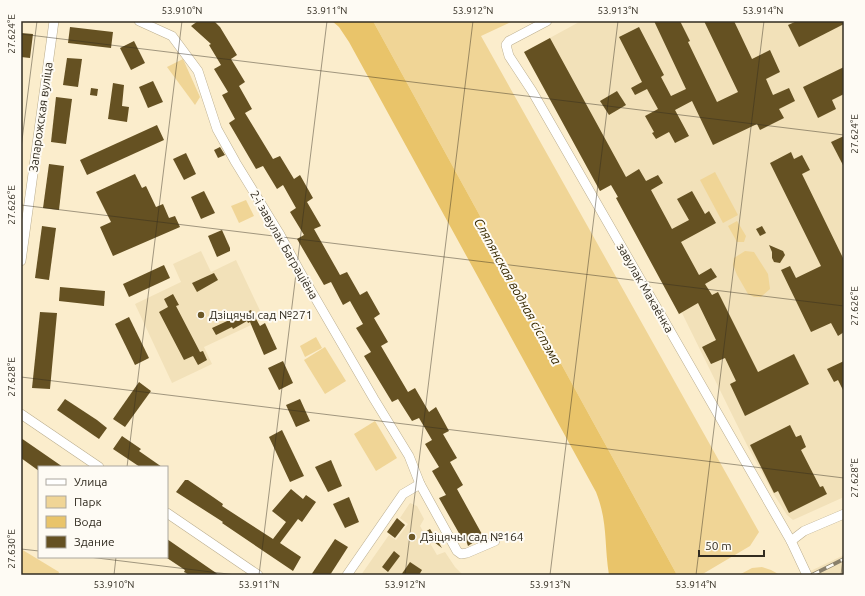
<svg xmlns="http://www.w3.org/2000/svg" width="865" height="596" viewBox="0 0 865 596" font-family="Ubuntu,sans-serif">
	<rect width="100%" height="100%" fill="#fbedcc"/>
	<g fill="#f2e1b9">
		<path d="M581,21H844V497L793,520L787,515L773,493L747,445L682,313L677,315L679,313L616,198L618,196L611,185L600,191L524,52Z"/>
		<path d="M201,251L211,272L236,260L264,319L204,347L212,364L172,383L135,304L181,282L173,264Z"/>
		<path d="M410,503L417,506L424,519L420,526L437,555L445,552L455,567L463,575H361L389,535L396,540L408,524L400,518Z"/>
		<path d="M844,555V575H802Z"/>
	</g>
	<g fill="#f0d596">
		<path d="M373,21H513L481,36L759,532L750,546L701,575H677Z"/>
		<path d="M183,59L200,97L195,105L167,67Z"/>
		<path d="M715,172L738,215L723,223L700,180Z"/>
		<path d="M246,200L254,216L239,223L231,206Z"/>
		<path d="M737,221L746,236L744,242H737L728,226Z"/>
		<path d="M745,251L754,252L768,274L770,289L761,297H754L748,294L737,275L733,265L734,258Z"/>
		<path d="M316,337L322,348L305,357L300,346Z"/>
		<path d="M325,347L346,381L325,394L304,360Z"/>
		<path d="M375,421L397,458L376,471L354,434Z"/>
		<path d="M21,549L59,572L58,575H21Z"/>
		<path d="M762,567L771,570L780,575H739L752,568Z"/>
	</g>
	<path fill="#e9c46a" d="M332,21H373L677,575H609C604,544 608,522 596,492L349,42L339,27Z"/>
	<g fill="#655122">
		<path d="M198,21H214L220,27L237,55L231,59L245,82L239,86L252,109L245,113L273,159L280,156L294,179L300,175L313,198L307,202L321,226L314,229L340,275L347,272L360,295L367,291L380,314L374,318L388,342L381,346L408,392L415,388L429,412L436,407L449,431L443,434L457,458L450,462L463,485L457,489L483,536L468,546L466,540L464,542L439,498L446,495L432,471L439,467L425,444L432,440L419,418L412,421L398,399L392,402L364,356L371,352L356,328L363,324L350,301L343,305L331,282L324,285L297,239L304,235L290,212L296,208L283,185L277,189L263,166L256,169L229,123L235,119L222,95L228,92L214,69L221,65L209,45L211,44L191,26Z"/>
		<path d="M654,21H680L690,41L688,42L717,102L738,92L704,21H734L752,59L770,50L780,72L766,79L773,95L789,88L795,101L779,109L784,118L760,130L757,124L713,145L692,101L675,110L689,136L675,143L669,132L656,139L652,133L654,132L645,116L658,109L647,89L635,95L631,88L642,82L619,37L639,27L664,75L661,77L671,96L686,89Z"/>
		<path d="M797,21H844V24L799,47L788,25Z"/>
		<path d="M70,27L113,32L111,48L68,43Z"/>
		<path d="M21,33L33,34L30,58L21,57Z"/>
		<path d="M550,38L626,177L639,169L646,181L658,175L663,183L651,190L672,229L689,220L677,199L692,191L705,214L709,211L716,223L681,242L699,275L711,268L717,277L705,284L712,295L718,292L758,372L794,354L809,384L745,416L730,384L736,381L725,358L711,364L702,347L716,340L698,303L679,314L616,198L618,197L611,185L600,191L524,52Z"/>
		<path d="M134,41L145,63L131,70L120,48Z"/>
		<path d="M67,58L82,59L78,87L63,85Z"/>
		<path d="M844,67V94L832,100L836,109L818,118L803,87Z"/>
		<path d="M153,81L163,102L148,108L139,87Z"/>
		<path d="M113,83L124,85L122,106L129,107L127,122L108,119Z"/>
		<path d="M91,88L98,89L97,96L90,95Z"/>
		<path d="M617,91L626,105L609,115L600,101Z"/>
		<path d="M56,97L72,99L66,144L51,142Z"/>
		<path d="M157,125L164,140L87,175L80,160Z"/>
		<path d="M844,136V167L831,142Z"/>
		<path d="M220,147L225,155L218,158L214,150Z"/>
		<path d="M791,152L794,159L802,155L810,170L802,174L844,260V332L838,336L831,323L811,332L781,270L790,266L796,278L821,266L770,163Z"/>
		<path d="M186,153L196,174L184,180L173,159Z"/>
		<path d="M49,164L64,166L59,210L43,208Z"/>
		<path d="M135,174L142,188L146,186L156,207L163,204L169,218L175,216L180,227L113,256L100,227L111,222L96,192Z"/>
		<path d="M204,191L215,213L201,219L191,197Z"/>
		<path d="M42,226L56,228L49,280L35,278Z"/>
		<path d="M762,226L766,233L760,236L756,229Z"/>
		<path d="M222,230L230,248V251L217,257L208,236Z"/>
		<path d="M769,245L783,251L785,255L780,263L774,262L772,258V252Z"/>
		<path d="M164,265L170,278L129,297L123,284Z"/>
		<path d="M214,273L218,280L197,292L192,283Z"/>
		<path d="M60,287L105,291L104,306L59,301Z"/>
		<path d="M173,294L179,305L176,306L200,352L203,351L207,360L198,365L193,356L184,360L159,312L168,307L164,299Z"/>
		<path d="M251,310L260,326L265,323L277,349L264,355L250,322L248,323L247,321L233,329L232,327L216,335L212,328Z"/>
		<path d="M40,312L57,313L50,389L32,388Z"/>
		<path d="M129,317L149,358L135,365L115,324Z"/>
		<path d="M283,361L293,383L279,390L268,368Z"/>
		<path d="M844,361V392L838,380L834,382L827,369Z"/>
		<path d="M139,382L151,391L125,427L113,419Z"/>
		<path d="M65,399L97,420L107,428L99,439L57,410Z"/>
		<path d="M300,399L310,421L296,427L286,405Z"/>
		<path d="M790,425L796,437L801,435L806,447L801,450L820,487L823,486L827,494L789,513L778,491L774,493L750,445Z"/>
		<path d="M282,430L304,476L290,482L269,437Z"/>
		<path d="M122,436L141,449L139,451L162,467H140L113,449Z"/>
		<path d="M21,438L63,467H39V471L21,458Z"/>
		<path d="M331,460L342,486L328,492L315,467Z"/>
		<path d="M185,480H188L213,497L223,504L222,506L273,539L286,522L272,511L291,489L303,499L306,495L316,502L302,522L298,519L280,543L301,557L293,571L222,523L223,522L176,492Z"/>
		<path d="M349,497L359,522L345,528L333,504Z"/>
		<path d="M397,518L405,525L395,538L387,532Z"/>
		<path d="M430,529L442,548L434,542L431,543L425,532Z"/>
		<path d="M167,539L219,575H189L186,573L184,572L185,570L167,558Z"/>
		<path d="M335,539L348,547L330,575H311Z"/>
		<path d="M394,551L400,556L388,572L382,567Z"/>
		<path d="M410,562L422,570L419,575H401Z"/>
	</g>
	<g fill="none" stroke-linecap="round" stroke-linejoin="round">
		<defs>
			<g id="street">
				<path d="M139,21L172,36L198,71L217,129L236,163L279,233L299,270L374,399L409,456L420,484L457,551L461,554L467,553L495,541"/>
				<path d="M547,21L509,41L506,45L509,56L532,91L791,541L807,575"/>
				<path d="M21,261L54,21"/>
				<path d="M21,414L99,467"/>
				<path d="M167,513L258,575"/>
				<path d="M791,541L804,531L844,514"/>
				<path d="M347,575L403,494L420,484"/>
			</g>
		</defs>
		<use href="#street" stroke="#bbae8f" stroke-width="10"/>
		<use href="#street" stroke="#fff" stroke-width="9"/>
		<defs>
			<path id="rail" d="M812,575L844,559"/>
		</defs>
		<use href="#rail" stroke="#897f6a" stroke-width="4"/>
		<use href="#rail" stroke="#fefbf4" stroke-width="2.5" stroke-dasharray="8" stroke-linecap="butt"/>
	</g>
	<path fill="none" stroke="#322c20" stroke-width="1" stroke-opacity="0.45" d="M21,34L844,135M21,148L37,21M21,205L844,306M21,377L844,478M127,467L182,21M21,549L39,551M89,557L236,575M114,575L116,557M259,575L327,21M405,575L473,21M550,575L618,21M696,575L764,21M841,575L844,550"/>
	<g fill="#6c5827" stroke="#fefbf4" stroke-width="1.5">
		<circle cx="201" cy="315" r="4"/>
		<circle cx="412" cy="537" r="4"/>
	</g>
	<g text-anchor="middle" stroke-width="4" stroke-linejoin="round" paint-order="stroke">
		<g font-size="12" fill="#322c20" stroke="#fefbf4">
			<text transform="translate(41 117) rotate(-82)" y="4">Запарожская вуліца</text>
			<text transform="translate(284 245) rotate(60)" y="4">2-і завулак Баграціёна</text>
			<text transform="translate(645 288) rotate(60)" y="4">завулак Макаёнка</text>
		</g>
		<g font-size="12" fill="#322c20" stroke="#fefbf4" text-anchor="start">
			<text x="209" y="319">Дзіцячы сад №271</text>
			<text x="420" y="541">Дзіцячы сад №164</text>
		</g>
		<g font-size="13" font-style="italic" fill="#372900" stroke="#fefbf4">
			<text transform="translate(518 291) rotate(61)" y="5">Сляпянская водная сістэма</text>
		</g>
	</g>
	<rect width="865" height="596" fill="none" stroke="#fefbf4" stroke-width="44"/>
	<rect x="38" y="466" width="130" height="92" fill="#fefbf4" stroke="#aca89f"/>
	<rect x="46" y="479" width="20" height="6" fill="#ffffff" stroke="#aca89f"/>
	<text x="74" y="486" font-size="12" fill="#322c20">Улица</text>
	<rect x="46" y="496" width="20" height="12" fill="#f0d596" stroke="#aca89f"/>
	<text x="74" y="506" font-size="12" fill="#322c20">Парк</text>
	<rect x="46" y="516" width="20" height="12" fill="#e9c46a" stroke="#aca89f"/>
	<text x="74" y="526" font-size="12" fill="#322c20">Вода</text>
	<rect x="46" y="536" width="20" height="12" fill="#655122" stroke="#aca89f"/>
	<text x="74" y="546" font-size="12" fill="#322c20">Здание</text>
	<path d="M699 550v6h65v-6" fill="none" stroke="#322c20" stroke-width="2"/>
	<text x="705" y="550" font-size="12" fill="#322c20" stroke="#fefbf4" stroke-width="3" paint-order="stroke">50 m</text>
	<rect x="22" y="22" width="821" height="552" fill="none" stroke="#322c20" stroke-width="1.5"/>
	<g font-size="10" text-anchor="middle" fill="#322c20">
		<text x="182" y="14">53.910°N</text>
		<text x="327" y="14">53.911°N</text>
		<text x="473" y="14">53.912°N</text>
		<text x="618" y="14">53.913°N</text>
		<text x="763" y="14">53.914°N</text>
		<text transform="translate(11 34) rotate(-90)" y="4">27.624°E</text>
		<text transform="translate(854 134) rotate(-90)" y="4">27.624°E</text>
		<text transform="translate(11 205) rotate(-90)" y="4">27.626°E</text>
		<text transform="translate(854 306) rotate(-90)" y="4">27.626°E</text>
		<text transform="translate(11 377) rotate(-90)" y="4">27.628°E</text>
		<text transform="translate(854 478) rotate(-90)" y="4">27.628°E</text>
		<text transform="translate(11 549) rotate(-90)" y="4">27.630°E</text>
		<text x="114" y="588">53.910°N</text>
		<text x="259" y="588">53.911°N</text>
		<text x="405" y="588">53.912°N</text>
		<text x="550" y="588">53.913°N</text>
		<text x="696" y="588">53.914°N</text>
	</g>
</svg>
